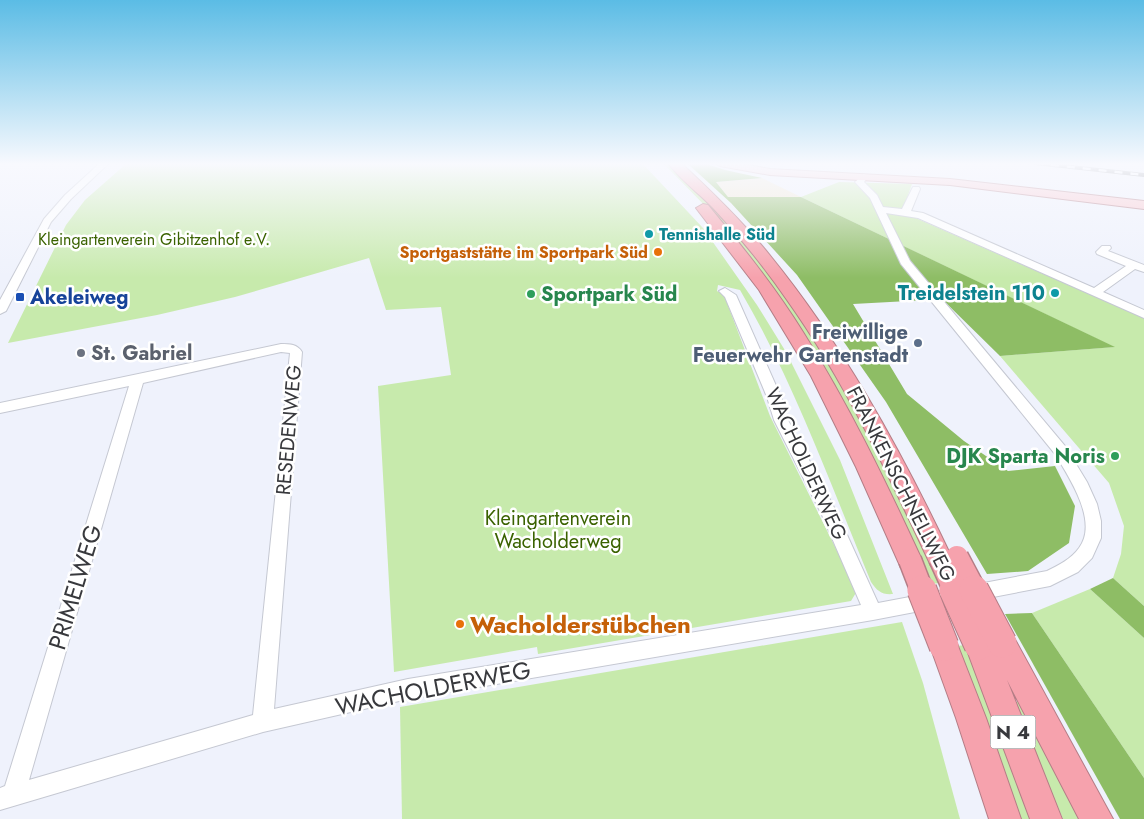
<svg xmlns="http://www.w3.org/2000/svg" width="1144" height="819" font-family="Jost,sans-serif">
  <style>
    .industrial { fill: #f2e8d2 }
    .green { fill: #c7eaac }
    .forest { fill: #8ebd65 }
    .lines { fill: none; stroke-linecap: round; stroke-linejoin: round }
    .minor-casing { stroke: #c5c8d2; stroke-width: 2 }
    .major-casing { stroke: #b47d86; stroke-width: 2 }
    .highway-casing { stroke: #b47d86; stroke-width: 2 }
    .minor { fill: #fff; fill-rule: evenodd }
    .major { fill: #fac7ce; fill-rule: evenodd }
    .highway { fill: #f6a2ad; fill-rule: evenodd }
    .rail-casing { stroke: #5e6065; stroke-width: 4 }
    .rail { stroke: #fff; stroke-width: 2.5; stroke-dasharray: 8; stroke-linecap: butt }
    .highway-bridge-far1-casing { stroke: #b47d86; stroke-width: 25; stroke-linecap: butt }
    .highway-bridge-casing { stroke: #b47d86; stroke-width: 31; stroke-linecap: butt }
    .highway-bridge-far1 { stroke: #f6a2ad; stroke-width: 22 }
    .highway-bridge { stroke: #f6a2ad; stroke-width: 29 }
    .culture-dot { fill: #0f9aa8; stroke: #fff; stroke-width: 2 }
    .food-dot { fill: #e8710a; stroke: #fff; stroke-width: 2 }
    .leisure-dot { fill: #2e9e5b; stroke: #fff; stroke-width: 2 }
    .transit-dot { fill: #1a4fb4; stroke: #fff; stroke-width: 2 }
    .service-dot { fill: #5c6f8a; stroke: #fff; stroke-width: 2 }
    .worship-dot { fill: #6b7280; stroke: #fff; stroke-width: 2 }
    .labels { text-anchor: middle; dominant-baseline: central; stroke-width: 5; stroke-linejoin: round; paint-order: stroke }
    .far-culture-label { font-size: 16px; font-weight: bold; fill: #0d838f; stroke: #fff; text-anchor: start }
    .far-park-label { font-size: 16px; fill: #3a6200; stroke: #fff }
    .far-food-label { font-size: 16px; font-weight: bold; fill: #c56008; stroke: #fff; text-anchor: end }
    .shield { fill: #fff; stroke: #747477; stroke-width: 1 }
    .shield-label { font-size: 19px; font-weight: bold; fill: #38393d }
    .culture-label { font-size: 20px; font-weight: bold; fill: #0d838f; stroke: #fff; text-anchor: end }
    .leisure-label { font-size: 20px; font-weight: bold; fill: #27864d; stroke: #fff; text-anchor: start }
    .transit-label { font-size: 20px; font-weight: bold; fill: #164399; stroke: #fff; text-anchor: start }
    .service-label { font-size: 20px; font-weight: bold; fill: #4e5e75; stroke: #fff; text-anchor: end }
    .worship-label { font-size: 20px; font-weight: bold; fill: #5b616d; stroke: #fff; text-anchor: start }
    .street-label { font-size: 20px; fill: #38393d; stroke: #fff }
    .park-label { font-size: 20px; fill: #3a6200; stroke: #fff }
    .near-street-label { font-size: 24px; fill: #38393d; stroke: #fff }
    .near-food-label { font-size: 24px; font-weight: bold; fill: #c56008; stroke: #fff; text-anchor: start }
  </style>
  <rect width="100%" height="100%" fill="#eff2fc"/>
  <polygon class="industrial" points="762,178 801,197 728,197 716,182"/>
  <g class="green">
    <path d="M 127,163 L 642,163 L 703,228 L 757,305 L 786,352 L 840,460 L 893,594 C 882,595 877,591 871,582 C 830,483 794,382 740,290 L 718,285 L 717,291 L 724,295 L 770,416 L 857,591 L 851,601 L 538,654 L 537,647 L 394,672 L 378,386 L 451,375 L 441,307 L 386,310 L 369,258 L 235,297 L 157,315 L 8,343 L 66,225 L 85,200 Z"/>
    <polygon points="663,163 669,163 722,215 781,289 813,338 881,455 941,583 930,584 872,457 715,216"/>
    <polygon points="839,182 912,184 902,212 1144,318 1144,606 1113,578 1121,554 1124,526 1109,483 1000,356 1114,347 801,197"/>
    <polygon points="1090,589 1144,638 1144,778 1032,613"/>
    <polygon points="902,622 923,683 960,819 402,819 400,707"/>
    <polygon points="968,645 1033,819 1017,819 954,646"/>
    <polygon points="1024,697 1088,819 1063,819 1014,704"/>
  </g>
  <g class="forest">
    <polygon points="687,163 704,163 725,170 762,178 716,182 728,197 801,197 1115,347 1000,356 946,303 927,300 853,304 907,394 964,441 1008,471 1055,466 1075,506 1069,543 1028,571 987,574 886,402 797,275 731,203"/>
    <polygon points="1113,578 1144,606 1144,638 1090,589"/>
    <polygon points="1032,613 1144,778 1144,819 1120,819 1005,614"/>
  </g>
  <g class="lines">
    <defs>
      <g id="minor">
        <polygon points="100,163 109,163 71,199 51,222 6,311 0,314 0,300 44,219 65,195"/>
        <path d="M 864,174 L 868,177 L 864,182 L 877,195 L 883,207 L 902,209 L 913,187 L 919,187 L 920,189 L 911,211 L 923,213 L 1094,288 L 1126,266 L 1097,254 L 1096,252 L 1102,246 L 1110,246 L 1111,248 L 1108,251 L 1144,265 L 1144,272 L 1135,269 L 1103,292 L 1144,310 L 1144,318 L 918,218 L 886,213 L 910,261 L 1065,446 L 1087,482 L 1097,504 L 1101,521 L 1101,538 L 1092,558 L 1078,572 L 1050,586 L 873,620 L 408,699 L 263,732 L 0,810 L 0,788 L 5,786 L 129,386 L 0,413 L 0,403 L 281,344 C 290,344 297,344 302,352 L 274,709 L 408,679 L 861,605 L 822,515 L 774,420 L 767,397 L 725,297 L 719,291 L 725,288 L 736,295 L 781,397 L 788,420 L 838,515 L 878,603 L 1047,571 C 1059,565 1071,559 1079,548 C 1099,522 1069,477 1055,454 L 901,264 L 870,198 L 855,182 ZM 281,352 L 290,353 L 253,715 L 29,780 L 143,383 Z"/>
      </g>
      <polygon id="major" points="715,163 738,163 770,169 950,179 1144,201 1144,209 950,185 770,175 720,166"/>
      <g id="highway">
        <path d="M 668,163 L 681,163 C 710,190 738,217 763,247 C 841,341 900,448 952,558 L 949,566 L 940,569 L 931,566 C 888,474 846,383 787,300 C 765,268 740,237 713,208 C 699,193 680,180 668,163 Z"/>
        <path d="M 703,204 L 708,205 C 742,246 775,287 803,332 C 849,405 886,482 922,560 L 919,568 L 910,571 L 901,568 L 856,467 L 811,376 L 759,290 L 696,208 Z"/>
        <polygon points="1002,630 1012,634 1113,819 1079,819 1007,680 1062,819 1030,819 965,645 969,636 979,632 989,636 990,639 992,634"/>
        <polygon points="944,633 954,637 958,646 986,718 1021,819 989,819 956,718 930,646 934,637"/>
      </g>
    </defs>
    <use href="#minor" class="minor-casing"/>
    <use href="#major" class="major-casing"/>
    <use href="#highway" class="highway-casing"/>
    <use href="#minor" class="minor"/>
    <use href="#major" class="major"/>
    <use href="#highway" class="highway"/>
    <defs>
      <polyline id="rail" points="1035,163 1144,175"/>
    </defs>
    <use href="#rail" class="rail-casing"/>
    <use href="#rail" class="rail"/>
    <defs>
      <g id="highway-bridge-far1">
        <polyline points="957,557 975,591"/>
        <polyline points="940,558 955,591"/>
        <polyline points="910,560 922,591"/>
      </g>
      <g id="highway-bridge">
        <polyline points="922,590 944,646"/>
        <polyline points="954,590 979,645"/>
        <polyline points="974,590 1002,643"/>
      </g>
    </defs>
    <use href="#highway-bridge-far1" class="highway-bridge-far1-casing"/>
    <use href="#highway-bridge" class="highway-bridge-casing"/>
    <use href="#highway-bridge-far1" class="highway-bridge-far1"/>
    <use href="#highway-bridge" class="highway-bridge"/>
  </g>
  <linearGradient id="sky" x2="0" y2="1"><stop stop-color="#5bbce5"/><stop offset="0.59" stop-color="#f8f9fe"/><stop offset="1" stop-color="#f8f9fe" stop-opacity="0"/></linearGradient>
  <rect width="1144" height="278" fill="url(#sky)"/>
  <g class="culture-dot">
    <circle cx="649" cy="234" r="5"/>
    <circle cx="1055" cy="293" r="5"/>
  </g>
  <g class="food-dot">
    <circle cx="658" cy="252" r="5"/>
    <circle cx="460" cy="624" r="5"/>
  </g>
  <g class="leisure-dot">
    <circle cx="531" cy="294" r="5"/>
    <circle cx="1115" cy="456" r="5"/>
  </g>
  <rect class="transit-dot" x="15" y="292" width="10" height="10" rx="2.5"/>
  <circle class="service-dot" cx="918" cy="343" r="5"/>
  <circle class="worship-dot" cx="81" cy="353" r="5"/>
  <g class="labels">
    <g class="far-culture-label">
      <text x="659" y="234">Tennishalle Süd</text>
    </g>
    <g class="far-park-label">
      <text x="154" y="239">Kleingartenverein Gibitzenhof e.V.</text>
    </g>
    <g class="far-food-label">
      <text x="648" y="252">Sportgaststätte im Sportpark Süd</text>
    </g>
    <rect class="shield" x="990.5" y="715.5" width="45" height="33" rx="4"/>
    <g class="shield-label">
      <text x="1013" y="732">N 4</text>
    </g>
    <g class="culture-label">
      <text x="1045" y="293">Treidelstein 110</text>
    </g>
    <g class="leisure-label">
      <text x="541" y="294">Sportpark Süd</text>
      <text x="1105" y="456" text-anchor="end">DJK Sparta Noris</text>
    </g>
    <g class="transit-label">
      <text x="30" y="297">Akeleiweg</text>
    </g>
    <g class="service-label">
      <text x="908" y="332">Freiwillige<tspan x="908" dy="23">Feuerwehr Gartenstadt</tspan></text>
    </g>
    <g class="worship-label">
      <text x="91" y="353">St. Gabriel</text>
    </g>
    <g class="street-label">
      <text transform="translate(289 430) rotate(-85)">RESEDENWEG</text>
      <text transform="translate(806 464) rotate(65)">WACHOLDERWEG</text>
      <text transform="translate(901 484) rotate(63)">FRANKENSCHNELLWEG</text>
    </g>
    <g class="park-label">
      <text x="558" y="518">Kleingartenverein<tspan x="558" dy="23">Wacholderweg</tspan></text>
    </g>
    <g class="near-street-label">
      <text transform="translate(75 587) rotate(-73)">PRIMELWEG</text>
      <text transform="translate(433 688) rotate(-11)">WACHOLDERWEG</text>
    </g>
    <g class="near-food-label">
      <text x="470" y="624">Wacholderstübchen</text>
    </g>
  </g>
</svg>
